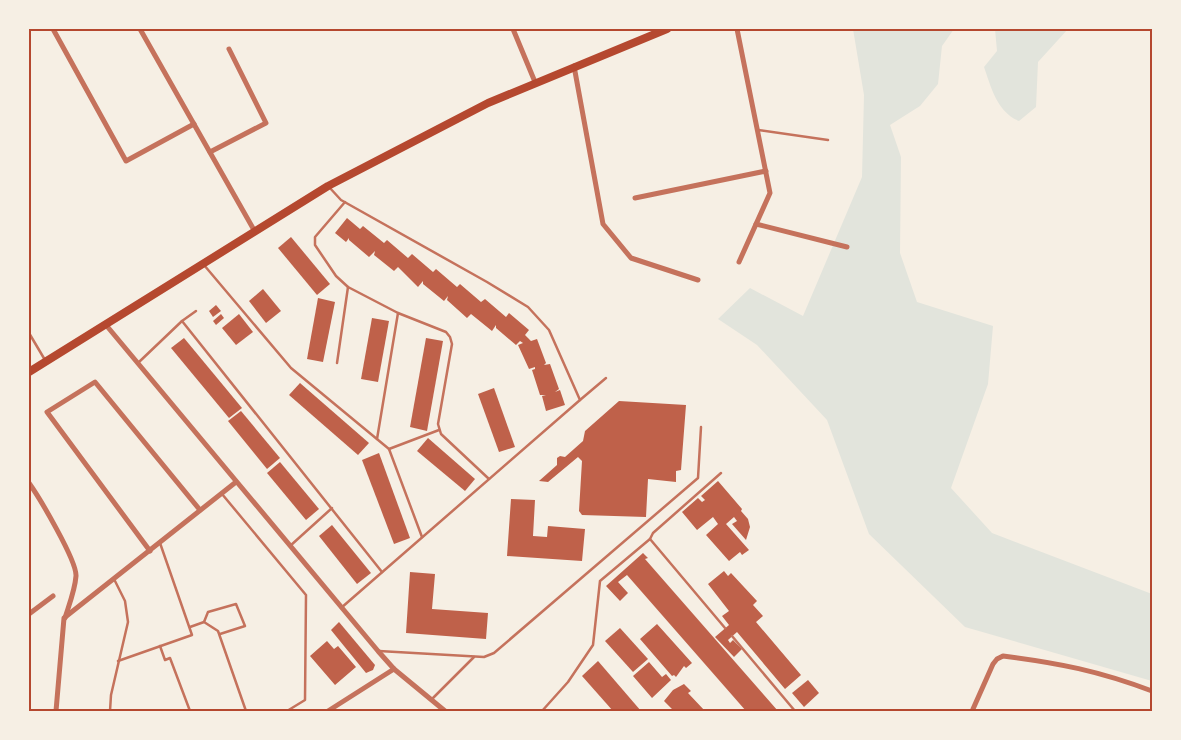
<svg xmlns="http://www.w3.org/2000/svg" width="1181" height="740" font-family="'Libre Baskerville',serif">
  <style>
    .green { fill: #e2e4dc }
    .building { fill: #bf614a }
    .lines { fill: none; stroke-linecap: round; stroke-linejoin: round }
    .service { stroke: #c5725c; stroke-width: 2.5 }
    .minor { stroke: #c5725c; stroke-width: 5 }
    .primary { stroke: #b5482f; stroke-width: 8 }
    .neatline { fill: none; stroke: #b5482f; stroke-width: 2 }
  </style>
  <rect width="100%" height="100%" fill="#f6efe4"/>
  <g class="green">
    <polygon points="853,29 954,29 942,46 938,84 920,106 890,125 901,157 900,253 917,302 993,326 988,384 951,488 992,533 1152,594 1152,681 965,627 869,534 827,420 757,345 718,319 750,288 803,316 862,177 864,95"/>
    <path d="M 995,29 L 1068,29 L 1038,62 L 1036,107 L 1019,121 C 997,112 991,87 984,67 L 997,51 Z"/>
  </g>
  <g class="building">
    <polygon points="347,218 360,229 363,226 384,243 387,240 408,258 412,254 433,272 436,269 457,287 460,284 481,302 485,299 506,317 509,313 529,330 525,335 531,341 537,339 546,363 544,365 550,364 559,389 555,392 560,390 565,405 546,411 542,396 546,395 540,395 532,370 535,369 535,367 529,369 518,345 523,343 520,341 516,345 496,328 496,325 492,331 471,314 467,318 447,300 448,296 444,301 423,284 423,281 418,287 398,267 394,271 374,255 375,251 369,257 349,240 349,238 346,242 335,233"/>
    <polygon points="291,237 330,284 317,295 278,248"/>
    <polygon points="263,289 281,311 266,323 249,301"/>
    <polygon points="318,298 335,302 323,362 307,359"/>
    <polygon points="216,305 221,311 213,317 209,311"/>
    <polygon points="221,314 224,318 216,325 213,321"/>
    <polygon points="239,314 253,332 236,345 222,328"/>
    <polygon points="372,318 389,321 378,382 361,379"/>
    <polygon points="184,338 242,408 229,418 171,348"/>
    <polygon points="426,338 443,341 427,431 410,427"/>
    <polygon points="300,383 369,443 358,455 289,395"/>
    <polygon points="494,388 515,447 499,452 478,394"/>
    <polygon points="619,401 686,405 681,470 676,471 676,482 648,479 646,517 582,515 579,511 582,461 578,457 548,482 539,481 557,465 557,458 560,456 565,457 583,441 585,431"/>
    <polygon points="241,411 280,458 267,469 228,421"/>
    <polygon points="428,438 475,479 465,491 417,451"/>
    <polygon points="379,453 410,538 394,544 362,460"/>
    <polygon points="280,462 319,509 306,520 267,473"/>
    <polygon points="718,481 742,509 741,511 748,519 750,527 746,540 732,524 737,521 734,517 726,524 749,550 742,555 740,552 729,561 706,535 718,524 713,517 697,530 682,512 698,498 702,502 705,500 701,496"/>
    <polygon points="511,499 535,500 533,536 547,537 548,526 585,529 582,561 507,556"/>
    <polygon points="332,525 371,573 357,584 319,536"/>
    <polygon points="643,553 648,558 645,559 778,711 746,711 627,575 618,582 628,593 620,601 606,586"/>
    <polygon points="724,571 728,576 731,573 757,601 753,605 763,616 756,622 801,675 785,689 737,632 728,640 730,643 733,640 742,649 734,657 715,637 729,625 722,616 729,611 708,584"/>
    <polygon points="410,572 435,574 432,609 488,613 486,639 406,633"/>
    <polygon points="339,622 375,665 373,670 366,673 331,630"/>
    <polygon points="657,624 692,663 686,668 684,666 676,677 674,675 672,676 640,639"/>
    <polygon points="620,628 648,659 633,672 605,641"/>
    <polygon points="327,641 334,649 338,646 356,667 335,685 310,656"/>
    <polygon points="598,661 641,711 613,711 582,676"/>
    <polygon points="649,662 662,677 666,674 671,680 652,698 633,676"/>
    <polygon points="808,680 819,693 804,707 792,693"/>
    <polygon points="684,684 691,691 688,693 705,711 674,711 664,701 673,690"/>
  </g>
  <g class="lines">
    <g class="service">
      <polyline points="758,130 828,140"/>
      <polyline points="329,187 341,200 487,282 528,307 549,330 580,400 341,608"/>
      <polyline points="345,202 315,237 315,245 336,276 348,287 398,313 446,332 450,337 452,344 438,424 441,434 489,479"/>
      <polyline points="204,265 291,368 389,449 422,537"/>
      <polyline points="182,321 382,572"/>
      <polyline points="29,333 45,360"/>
      <polyline points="139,362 182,321 196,311"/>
      <polyline points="337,363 348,287"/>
      <polyline points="580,400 606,378"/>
      <polyline points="377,439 398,313"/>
      <polyline points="389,449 439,430"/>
      <polyline points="222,494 306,595 305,700 287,711"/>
      <polyline points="650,539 653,533 721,473"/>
      <polyline points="290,546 332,508"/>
      <polyline points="204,622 208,612 236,604 245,626 220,634"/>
      <polyline points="190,627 204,622 218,631 246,711"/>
      <polyline points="732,636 795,711"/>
      <polyline points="160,646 165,660 170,658 190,711"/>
      <polyline points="379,651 484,657 494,653 698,478 701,427"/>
      <polyline points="118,661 192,635 160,543"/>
      <polyline points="432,699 474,657"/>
      <polyline points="110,711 111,695 128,622 125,601 114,579"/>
      <polyline points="542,711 568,682 593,645 600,581 650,539 725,628"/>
      <polyline points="548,711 580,711"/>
    </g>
    <g class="minor">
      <polyline points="53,29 126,161 194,124"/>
      <polyline points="140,29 254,230"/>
      <polyline points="513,29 535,82"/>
      <polyline points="737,29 770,193 739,262"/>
      <polyline points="574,66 603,224 631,258 698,280"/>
      <polyline points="210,152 266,123 229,49"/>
      <polyline points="635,198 766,171"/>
      <polyline points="756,224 847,247"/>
      <polyline points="106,325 378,651 394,669 445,711"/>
      <path d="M 29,483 C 39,497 77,561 76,576 C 75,590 69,605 65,618"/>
      <polyline points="150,551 47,412 95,382 200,510"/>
      <polyline points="29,614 53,596"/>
      <path d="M 973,709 L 993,664 L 997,659 L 1003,656 C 1059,663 1099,671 1152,691"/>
      <polyline points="56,711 64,618 236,482"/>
      <polyline points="328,711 394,669"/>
    </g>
    <polyline class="primary" points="29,372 328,186 488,103 667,29"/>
  </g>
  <rect width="1181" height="740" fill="none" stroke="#f6efe4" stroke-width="60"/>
  <rect x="30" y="30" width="1121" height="680" class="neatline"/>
</svg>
